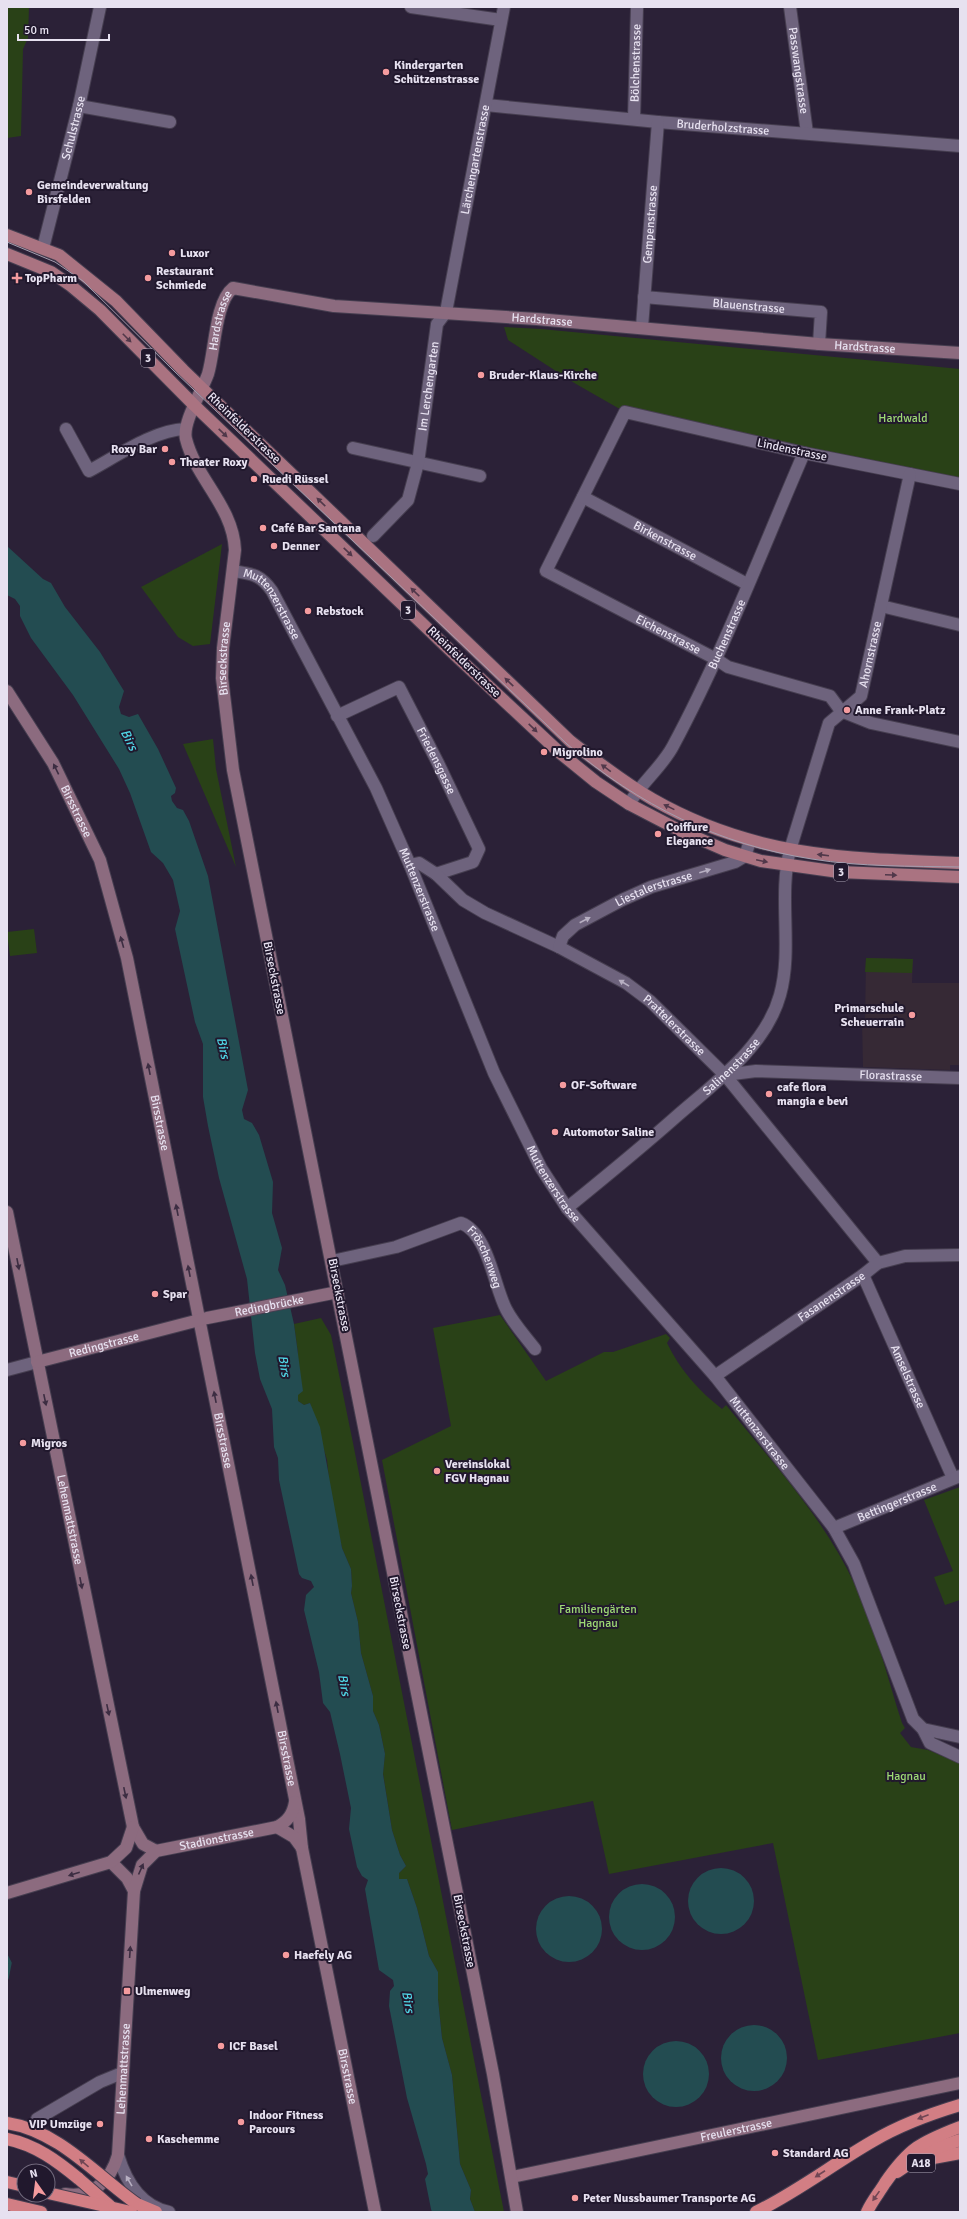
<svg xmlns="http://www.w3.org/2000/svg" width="967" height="2219" font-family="Signika,sans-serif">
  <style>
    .education { fill: #362935 }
    .green { fill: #294117 }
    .water { fill: #234c51 }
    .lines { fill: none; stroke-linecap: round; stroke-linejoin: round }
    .stream { stroke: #234c51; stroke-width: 3.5 }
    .street-casing { stroke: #463e50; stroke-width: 14 }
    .secondary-casing { stroke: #463e50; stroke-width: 14 }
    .primary-casing { stroke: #463e50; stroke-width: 14 }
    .highway-casing { stroke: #463e50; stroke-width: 14 }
    .street { stroke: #6e637d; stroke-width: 12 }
    .secondary { stroke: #8c6b7f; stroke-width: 12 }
    .primary { stroke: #aa7381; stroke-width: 12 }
    .highway { stroke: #d27e84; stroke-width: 12 }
    .tram { stroke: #a59eaf; stroke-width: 1 }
    .highway-bridge-casing { stroke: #463e50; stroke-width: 14; stroke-linecap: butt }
    .highway-bridge { stroke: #d27e84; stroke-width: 12 }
    .oneway { fill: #51384a }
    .oneway2 { fill: #3c2d42 }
    .oneway3 { fill: #b7afc2 }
    .oneway4 { fill: #714654 }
    .poi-dot { fill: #f59b9e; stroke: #21182d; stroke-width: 1.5 }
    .labels { text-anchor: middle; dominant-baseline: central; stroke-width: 4; stroke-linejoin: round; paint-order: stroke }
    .shield { fill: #21182d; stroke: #aca5b6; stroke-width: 1 }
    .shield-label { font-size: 11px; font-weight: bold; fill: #e7e1f0 }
    .street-label { font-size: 12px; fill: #e7e1f0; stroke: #21182d }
    .poi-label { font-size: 12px; font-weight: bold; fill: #e7e1f0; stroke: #21182d; text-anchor: start }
    .park-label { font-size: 12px; fill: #9dd974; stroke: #21182d }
    .water-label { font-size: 13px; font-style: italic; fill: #50d6e6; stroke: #21182d }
  </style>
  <rect width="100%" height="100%" fill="#2b2137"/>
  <polygon class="education" points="866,958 913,959 912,983 960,983 960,1065 950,1065 950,1070 863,1067 862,1022 865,1022"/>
  <g class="green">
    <polygon points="7,7 29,7 28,38 23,49 21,136 7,138"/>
    <polygon points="504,327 541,329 960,369 960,484 625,412 576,384 508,340"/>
    <polygon points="222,544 210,644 193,646 178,637 141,587"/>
    <polygon points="213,739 216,769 236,867 183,744"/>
    <polygon points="34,929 37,953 10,956 7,932"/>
    <polygon points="866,958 913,959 912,973 865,972"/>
    <path d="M 500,1315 L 546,1381 L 604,1352 L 613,1352 L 666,1334 L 670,1338 L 667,1343 C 680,1370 699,1391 722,1409 L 726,1405 C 772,1462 824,1518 855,1585 C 876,1628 887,1677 902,1723 L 905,1728 L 900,1733 L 911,1747 L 928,1750 L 960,1763 L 960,2033 L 818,2060 L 773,1843 L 609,1874 L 593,1801 L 452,1830 L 382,1460 L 451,1426 L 433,1328 Z"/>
    <polygon points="321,1318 331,1335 353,1443 504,2212 475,2212 470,2199 471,2190 460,2164 452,2075 442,2038 438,1999 438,1972 429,1956 417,1908 407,1879 399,1879 399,1873 406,1866 400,1855 392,1830 383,1773 385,1754 379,1725 373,1711 373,1696 361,1653 358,1622 351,1593 352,1586 351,1569 342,1548 331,1498 327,1460 310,1403 304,1405 298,1401 298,1353 294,1324"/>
    <polygon points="960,1487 960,1600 945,1605 934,1577 953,1571 924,1500"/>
  </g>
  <g class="water">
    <polygon points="7,546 43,579 51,583 65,607 100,652 124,691 119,707 121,714 129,717 138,714 158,749 176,788 175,793 171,796 172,801 177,808 183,810 189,821 208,876 248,1090 242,1110 244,1119 252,1123 259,1135 273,1182 272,1213 282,1248 278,1270 285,1285 294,1324 302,1384 303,1391 298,1395 298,1401 304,1405 310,1403 320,1427 342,1548 351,1569 352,1586 351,1593 358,1622 361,1653 373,1696 373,1711 379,1725 385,1754 383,1774 392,1830 400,1855 406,1866 399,1873 399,1879 407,1879 417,1908 429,1956 438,1972 438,1999 442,2038 452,2075 460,2164 471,2190 470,2199 475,2212 432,2212 431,2209 425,2179 428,2174 426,2164 407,2098 389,2006 390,1991 394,1986 393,1980 379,1970 365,1889 368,1880 362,1876 357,1867 349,1829 351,1808 340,1754 330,1712 323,1703 319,1672 304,1610 306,1595 314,1587 311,1581 302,1578 299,1574 279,1480 278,1458 274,1447 272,1409 260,1379 255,1353 247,1279 219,1178 208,1126 203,1097 203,1044 195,1022 175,929 180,911 173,880 163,863 151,852 130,793 119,769 73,695 31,638 20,616 20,606 15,599 7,595"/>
    <circle cx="721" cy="1901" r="33"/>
    <circle cx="642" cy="1917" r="33"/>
    <circle cx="569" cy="1929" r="33"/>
    <circle cx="754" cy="2058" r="33"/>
    <circle cx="676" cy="2074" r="33"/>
  </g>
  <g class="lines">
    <polyline class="stream" points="7,1957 10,1963 7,1978"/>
    <defs>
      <g id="street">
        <polyline points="411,7 501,20"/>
        <path id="s1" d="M 790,7 L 807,133"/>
        <path id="s2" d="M 486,105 L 658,122 L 960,146"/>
        <polyline points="79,106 170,122"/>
        <path id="s3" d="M 634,119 L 637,7"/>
        <path id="s4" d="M 43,248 L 79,106 L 100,7"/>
        <path id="s5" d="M 644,297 L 821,312 L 819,344"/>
        <path id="s6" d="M 642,327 L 658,122"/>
        <path d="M 66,429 L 89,471 C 117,456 154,430 185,429"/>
        <polyline points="353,448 480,476"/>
        <path id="s7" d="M 960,484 L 804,453 L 625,412 L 546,571 L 716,659 L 728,667 L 830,696 L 841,711 L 871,723 L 960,742"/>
        <path id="s8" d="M 583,497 L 747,584"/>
        <path id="s9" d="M 373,536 L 408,500 L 418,463 L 437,324 L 446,312 L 504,7"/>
        <path id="s10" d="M 233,571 C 252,574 260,574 272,591 L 376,788 L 410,865 L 494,1073 L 541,1168 L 567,1208 L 715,1376 L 834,1528 L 854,1564 L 913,1719 L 923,1729 L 960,1737"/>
        <polyline points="881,606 960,625"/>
        <path id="s11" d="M 337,716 L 399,687 L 438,763 L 479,849 L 473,862 L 436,874"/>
        <path id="s12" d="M 629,804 C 641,783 662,767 673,746 C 723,653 762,550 804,453"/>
        <path id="s13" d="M 410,865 L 419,863 L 436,874 L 463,900 L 485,913 L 559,947 L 626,983 L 650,1001 L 725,1075 L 878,1263"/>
        <path id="s14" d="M 559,947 L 563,936 L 575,925 L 622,900 L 651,887 L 735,862 L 745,856 L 750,841"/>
        <path id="s15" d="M 725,1075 L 756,1071 L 960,1078"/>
        <path id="s16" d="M 567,1208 C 604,1178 642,1147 678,1115 C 716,1082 766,1046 780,995 C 793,948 778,897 790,850 L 829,723 L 861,696 L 910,474"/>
        <path id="s17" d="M 332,1261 L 396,1247 L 461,1223 C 488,1233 494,1286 506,1309 C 513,1323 525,1336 535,1349"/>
        <path id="s18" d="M 863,1275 L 953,1478"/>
        <polyline points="7,1370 37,1362"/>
        <path id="s19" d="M 715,1376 L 863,1275 L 878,1263 L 905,1256 L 960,1255"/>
        <path id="s20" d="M 834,1528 L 960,1476"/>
        <polyline points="923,1729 930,1743 960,1757"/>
        <polyline points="37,2119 100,2082 122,2073"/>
        <path d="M 118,2155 C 126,2182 140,2206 169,2212"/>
      </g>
      <g id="secondary">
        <path id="s21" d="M 7,691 L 53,763 L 100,860 L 127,958 L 299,1819 L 302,1848 L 375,2212"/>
        <path id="s22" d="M 7,1212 L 133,1827 L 143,1844 L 156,1851"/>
        <path id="s23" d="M 37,1362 L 207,1318 L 338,1292"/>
        <polyline points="277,1827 294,1837 302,1848"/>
        <polyline points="111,1862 127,1878 134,1891"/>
        <polyline points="7,1893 111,1862 126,1848 133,1827"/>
        <path id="s24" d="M 512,2177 L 960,2083"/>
        <path id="s25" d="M 65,2194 C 92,2199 111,2180 118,2155 L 134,1891 L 142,1865 L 156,1851 L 277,1827 C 288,1821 293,1814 295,1802"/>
        <path id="s26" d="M 517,2212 L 493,2074 L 233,770 L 222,678 L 223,648 L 235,550 C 233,506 196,479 186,439 C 182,423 202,391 208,374 C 215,351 215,302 233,288 L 334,306 L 537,319 L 819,344 L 960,353"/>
      </g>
      <g id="primary">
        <path d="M 7,235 L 59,255 L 116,301 L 183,370 L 570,741 C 596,761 623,782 652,799 C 753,857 847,859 960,863"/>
        <polyline points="7,254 51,272 70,285 100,310 195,406 453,653 559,752 596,782 629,804 679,830 725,850 761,861 839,872 960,877"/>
      </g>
      <g id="highway">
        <path d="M 7,2139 C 36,2145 57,2161 79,2179"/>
        <polyline points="920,2163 933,2158 960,2153"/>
        <polyline points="897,2172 928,2151 960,2140"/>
        <polyline points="7,2182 24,2186"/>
        <polyline points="7,2204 41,2212"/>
        <polyline points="137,2204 156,2212"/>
        <path d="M 756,2212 C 797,2192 833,2164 873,2141 C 900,2125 930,2114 960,2105"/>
        <path d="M 867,2212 C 872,2201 879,2193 885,2183 C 909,2148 921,2142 960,2127"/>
      </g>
    </defs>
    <use href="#street" class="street-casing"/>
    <use href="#secondary" class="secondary-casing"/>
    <use href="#primary" class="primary-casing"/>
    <use href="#highway" class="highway-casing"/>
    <use href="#street" class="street"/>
    <use href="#secondary" class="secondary"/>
    <use href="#primary" class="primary"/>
    <use href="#highway" class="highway"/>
    <path class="tram" d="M 7,242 L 55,262 L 83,281 L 174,371 L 567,744 C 638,805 720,845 812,859 C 861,867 911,866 960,867"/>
    <defs>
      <g id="highway-bridge">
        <path d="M 7,2123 C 59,2131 96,2175 137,2204"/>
        <polyline points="79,2179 110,2206"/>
        <polyline points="48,2193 131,2212"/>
      </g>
    </defs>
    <use href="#highway-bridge" class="highway-bridge-casing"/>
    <use href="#highway-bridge" class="highway-bridge"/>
  </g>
  <defs><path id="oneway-solid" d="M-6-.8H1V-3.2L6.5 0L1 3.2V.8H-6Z"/></defs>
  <g class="oneway">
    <use href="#oneway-solid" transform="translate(127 338) rotate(45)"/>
    <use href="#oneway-solid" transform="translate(223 433) rotate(44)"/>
    <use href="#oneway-solid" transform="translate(321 502) rotate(-136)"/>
    <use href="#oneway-solid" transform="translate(348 552) rotate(44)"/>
    <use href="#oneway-solid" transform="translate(415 592) rotate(-136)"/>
    <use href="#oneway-solid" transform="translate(509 682) rotate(-136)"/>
    <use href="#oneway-solid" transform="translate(533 728) rotate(44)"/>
    <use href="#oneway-solid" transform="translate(606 768) rotate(-144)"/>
    <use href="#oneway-solid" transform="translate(669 807) rotate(-154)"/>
    <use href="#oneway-solid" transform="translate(823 855) rotate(-173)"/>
    <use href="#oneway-solid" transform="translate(762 861) rotate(12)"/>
    <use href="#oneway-solid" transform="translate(891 875) rotate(2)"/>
  </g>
  <g class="oneway2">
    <use href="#oneway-solid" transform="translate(56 769) rotate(-116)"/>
    <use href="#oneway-solid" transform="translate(122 942) rotate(-106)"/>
    <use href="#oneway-solid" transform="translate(149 1069) rotate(-101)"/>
    <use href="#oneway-solid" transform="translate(177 1210) rotate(-101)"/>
    <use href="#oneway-solid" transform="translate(18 1264) rotate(79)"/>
    <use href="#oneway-solid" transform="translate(189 1271) rotate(-101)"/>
    <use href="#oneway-solid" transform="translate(215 1397) rotate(-101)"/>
    <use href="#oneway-solid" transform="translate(45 1400) rotate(78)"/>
    <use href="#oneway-solid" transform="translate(252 1580) rotate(-101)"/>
    <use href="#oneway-solid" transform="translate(81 1583) rotate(79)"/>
    <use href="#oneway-solid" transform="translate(277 1707) rotate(-101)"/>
    <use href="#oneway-solid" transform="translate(108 1710) rotate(78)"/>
    <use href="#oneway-solid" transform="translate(125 1793) rotate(78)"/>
    <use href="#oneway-solid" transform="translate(141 1869) rotate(-66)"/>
    <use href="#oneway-solid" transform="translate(74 1874) rotate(163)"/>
    <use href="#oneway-solid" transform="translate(130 1952) rotate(-86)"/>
  </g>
  <g class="oneway3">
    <use href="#oneway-solid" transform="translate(705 871) rotate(-17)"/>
    <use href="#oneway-solid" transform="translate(585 920) rotate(-27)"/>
    <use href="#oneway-solid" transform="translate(624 983) rotate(-149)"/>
    <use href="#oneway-solid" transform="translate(129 2181) rotate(-120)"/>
  </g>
  <g class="oneway4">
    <use href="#oneway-solid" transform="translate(923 2117) rotate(159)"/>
    <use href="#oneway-solid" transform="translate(84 2163) rotate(-140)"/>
    <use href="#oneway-solid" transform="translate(820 2174) rotate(147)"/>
    <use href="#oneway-solid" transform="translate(876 2196) rotate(125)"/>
  </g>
  <g class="poi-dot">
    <circle cx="386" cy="72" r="4"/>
    <circle cx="29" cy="192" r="4"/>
    <circle cx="172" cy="253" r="4"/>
    <path d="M15 272h4v4h4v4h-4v4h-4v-4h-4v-4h4z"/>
    <circle cx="148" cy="278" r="4"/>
    <circle cx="481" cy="375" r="4"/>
    <circle cx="165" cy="449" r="4"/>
    <circle cx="172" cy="462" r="4"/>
    <circle cx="254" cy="479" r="4"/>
    <circle cx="263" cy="528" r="4"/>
    <circle cx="274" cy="546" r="4"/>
    <circle cx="308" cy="611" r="4"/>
    <circle cx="847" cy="710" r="4"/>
    <circle cx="544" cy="752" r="4"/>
    <circle cx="658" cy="834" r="4"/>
    <circle cx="912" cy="1015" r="4"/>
    <circle cx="563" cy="1085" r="4"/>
    <circle cx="769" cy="1094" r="4"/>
    <circle cx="555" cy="1132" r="4"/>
    <circle cx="155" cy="1294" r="4"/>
    <circle cx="23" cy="1443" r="4"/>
    <circle cx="437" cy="1471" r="4"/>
    <circle cx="286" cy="1955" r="4"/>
    <rect x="123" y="1987" width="8" height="8" rx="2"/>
    <circle cx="221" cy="2046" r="4"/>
    <circle cx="241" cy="2122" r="4"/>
    <circle cx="100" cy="2124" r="4"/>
    <circle cx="149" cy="2139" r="4"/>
    <circle cx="775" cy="2153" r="4"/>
    <circle cx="575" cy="2198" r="4"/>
  </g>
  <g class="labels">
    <g class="shield">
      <rect x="141" y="349" width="14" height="18" rx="3"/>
      <rect x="401" y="601" width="14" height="18" rx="3"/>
      <rect x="834" y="863" width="14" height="18" rx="3"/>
      <rect x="907" y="2154" width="28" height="18" rx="3"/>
    </g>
    <g class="shield-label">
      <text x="148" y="358">3</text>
      <text x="408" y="610">3</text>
      <text x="841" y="872">3</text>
      <text x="921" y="2163">A18</text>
    </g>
    <g class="street-label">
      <text stroke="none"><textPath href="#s3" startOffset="56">Bölchenstrasse</textPath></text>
      <text stroke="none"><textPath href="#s1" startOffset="64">Passwangstrasse</textPath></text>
      <text stroke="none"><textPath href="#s2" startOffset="238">Bruderholzstrasse</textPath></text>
      <text stroke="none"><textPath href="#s4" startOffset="124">Schulstrasse</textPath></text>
      <text stroke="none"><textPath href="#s9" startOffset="399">Lärchengartenstrasse</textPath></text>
      <text stroke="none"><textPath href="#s6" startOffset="103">Gempenstrasse</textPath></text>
      <text stroke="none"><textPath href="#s5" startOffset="105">Blauenstrasse</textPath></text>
      <text stroke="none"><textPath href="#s26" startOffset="2285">Hardstrasse</textPath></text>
      <text stroke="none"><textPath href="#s26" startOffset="1938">Hardstrasse</textPath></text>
      <text stroke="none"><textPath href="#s26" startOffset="2609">Hardstrasse</textPath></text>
      <text stroke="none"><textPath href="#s9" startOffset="166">Im Lerchengarten</textPath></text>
      <text transform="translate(244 428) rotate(44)">Rheinfelderstrasse</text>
      <text transform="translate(792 450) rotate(12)">Lindenstrasse</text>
      <text stroke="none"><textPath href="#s8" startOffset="93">Birkenstrasse</textPath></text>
      <text stroke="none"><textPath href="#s10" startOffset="55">Muttenzerstrasse</textPath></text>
      <text stroke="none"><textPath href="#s7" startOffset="658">Eichenstrasse</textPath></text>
      <text stroke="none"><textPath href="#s12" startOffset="197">Buchenstrasse</textPath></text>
      <text stroke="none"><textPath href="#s16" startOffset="668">Ahornstrasse</textPath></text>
      <text stroke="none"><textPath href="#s26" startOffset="1582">Birseckstrasse</textPath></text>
      <text transform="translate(464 662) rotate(44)">Rheinfelderstrasse</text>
      <text stroke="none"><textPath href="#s11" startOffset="151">Friedensgasse</textPath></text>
      <text stroke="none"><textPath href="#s21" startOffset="139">Birsstrasse</textPath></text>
      <text stroke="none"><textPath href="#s10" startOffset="379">Muttenzerstrasse</textPath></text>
      <text stroke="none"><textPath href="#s14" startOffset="115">Liestalerstrasse</textPath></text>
      <text transform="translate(274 978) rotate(79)">Birseckstrasse</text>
      <text stroke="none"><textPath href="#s13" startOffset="314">Prattelerstrasse</textPath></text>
      <text stroke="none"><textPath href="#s16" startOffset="217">Salinenstrasse</textPath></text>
      <text stroke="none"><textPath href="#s15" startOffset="166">Florastrasse</textPath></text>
      <text stroke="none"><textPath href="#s21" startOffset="463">Birsstrasse</textPath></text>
      <text stroke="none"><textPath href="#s10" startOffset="703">Muttenzerstrasse</textPath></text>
      <text stroke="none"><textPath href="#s17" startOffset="178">Fröschenweg</textPath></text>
      <text transform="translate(339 1295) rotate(79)">Birseckstrasse</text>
      <text stroke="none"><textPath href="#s19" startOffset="141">Fasanenstrasse</textPath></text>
      <text stroke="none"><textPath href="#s23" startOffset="239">Redingbrücke</textPath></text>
      <text stroke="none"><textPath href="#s23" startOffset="69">Redingstrasse</textPath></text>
      <text stroke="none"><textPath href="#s18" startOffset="111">Amselstrasse</textPath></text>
      <text stroke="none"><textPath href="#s10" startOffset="1027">Muttenzerstrasse</textPath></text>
      <text stroke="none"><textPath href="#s21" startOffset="787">Birsstrasse</textPath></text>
      <text stroke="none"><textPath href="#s20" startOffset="68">Bettingerstrasse</textPath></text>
      <text stroke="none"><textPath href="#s22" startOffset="314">Lehenmattstrasse</textPath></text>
      <text transform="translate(400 1613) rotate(79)">Birseckstrasse</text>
      <text stroke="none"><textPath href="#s21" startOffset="1111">Birsstrasse</textPath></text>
      <text stroke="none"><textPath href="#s25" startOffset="446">Stadionstrasse</textPath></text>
      <text transform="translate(464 1931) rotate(79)">Birseckstrasse</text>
      <text stroke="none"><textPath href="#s25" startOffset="159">Lehenmattstrasse</textPath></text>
      <text stroke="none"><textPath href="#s21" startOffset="1435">Birsstrasse</textPath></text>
      <text stroke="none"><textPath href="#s24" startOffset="229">Freulerstrasse</textPath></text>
    </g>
    <g class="poi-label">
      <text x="394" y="65">Kindergarten<tspan x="394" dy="14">Schützenstrasse</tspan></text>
      <text x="37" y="185">Gemeindeverwaltung<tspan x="37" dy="14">Birsfelden</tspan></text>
      <text x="180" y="253">Luxor</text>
      <text x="156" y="271">Restaurant<tspan x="156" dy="14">Schmiede</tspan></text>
      <text x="25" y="278">TopPharm</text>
      <text x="489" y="375">Bruder-Klaus-Kirche</text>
      <text x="157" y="449" text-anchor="end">Roxy Bar</text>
      <text x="180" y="462">Theater Roxy</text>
      <text x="262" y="479">Ruedi Rüssel</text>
      <text x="271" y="528">Café Bar Santana</text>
      <text x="282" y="546">Denner</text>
      <text x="316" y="611">Rebstock</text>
      <text x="855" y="710">Anne Frank-Platz</text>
      <text x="552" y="752">Migrolino</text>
      <text x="666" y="827">Coiffure<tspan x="666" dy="14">Elegance</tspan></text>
      <text x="904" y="1008" text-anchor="end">Primarschule<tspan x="904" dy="14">Scheuerrain</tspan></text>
      <text x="571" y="1085">OF-Software</text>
      <text x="777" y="1087">cafe flora<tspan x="777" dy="14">mangia e bevi</tspan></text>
      <text x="563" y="1132">Automotor Saline</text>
      <text x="163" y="1294">Spar</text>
      <text x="31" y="1443">Migros</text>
      <text x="445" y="1464">Vereinslokal<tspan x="445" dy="14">FGV Hagnau</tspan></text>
      <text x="294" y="1955">Haefely AG</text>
      <text x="135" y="1991">Ulmenweg</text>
      <text x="229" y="2046">ICF Basel</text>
      <text x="249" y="2115">Indoor Fitness<tspan x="249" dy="14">Parcours</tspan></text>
      <text x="92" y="2124" text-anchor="end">VIP Umzüge</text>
      <text x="157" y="2139">Kaschemme</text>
      <text x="783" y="2153">Standard AG</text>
      <text x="583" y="2198">Peter Nussbaumer Transporte AG</text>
    </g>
    <g class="park-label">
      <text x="903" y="418">Hardwald</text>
      <text x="598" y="1609">Familiengärten<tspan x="598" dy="14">Hagnau</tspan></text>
      <text x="906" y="1776">Hagnau</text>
    </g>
    <g class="water-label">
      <text transform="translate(129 740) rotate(63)">Birs</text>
      <text transform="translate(223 1048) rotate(77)">Birs</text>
      <text transform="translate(284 1366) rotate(80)">Birs</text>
      <text transform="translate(344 1685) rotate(79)">Birs</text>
      <text transform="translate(408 2002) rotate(79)">Birs</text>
    </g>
  </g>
  <rect width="967" height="2219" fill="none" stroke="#e7e1f0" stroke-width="16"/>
  <g transform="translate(36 2183) rotate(346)"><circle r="19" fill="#21182d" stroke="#70687b"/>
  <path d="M0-3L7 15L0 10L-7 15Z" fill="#f59b9e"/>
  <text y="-6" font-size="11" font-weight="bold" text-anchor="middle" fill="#e7e1f0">N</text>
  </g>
  <path d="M18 34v6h91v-6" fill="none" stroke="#e7e1f0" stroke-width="2"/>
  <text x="24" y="34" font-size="12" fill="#e7e1f0" stroke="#21182d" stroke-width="3" paint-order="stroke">50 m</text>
</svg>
